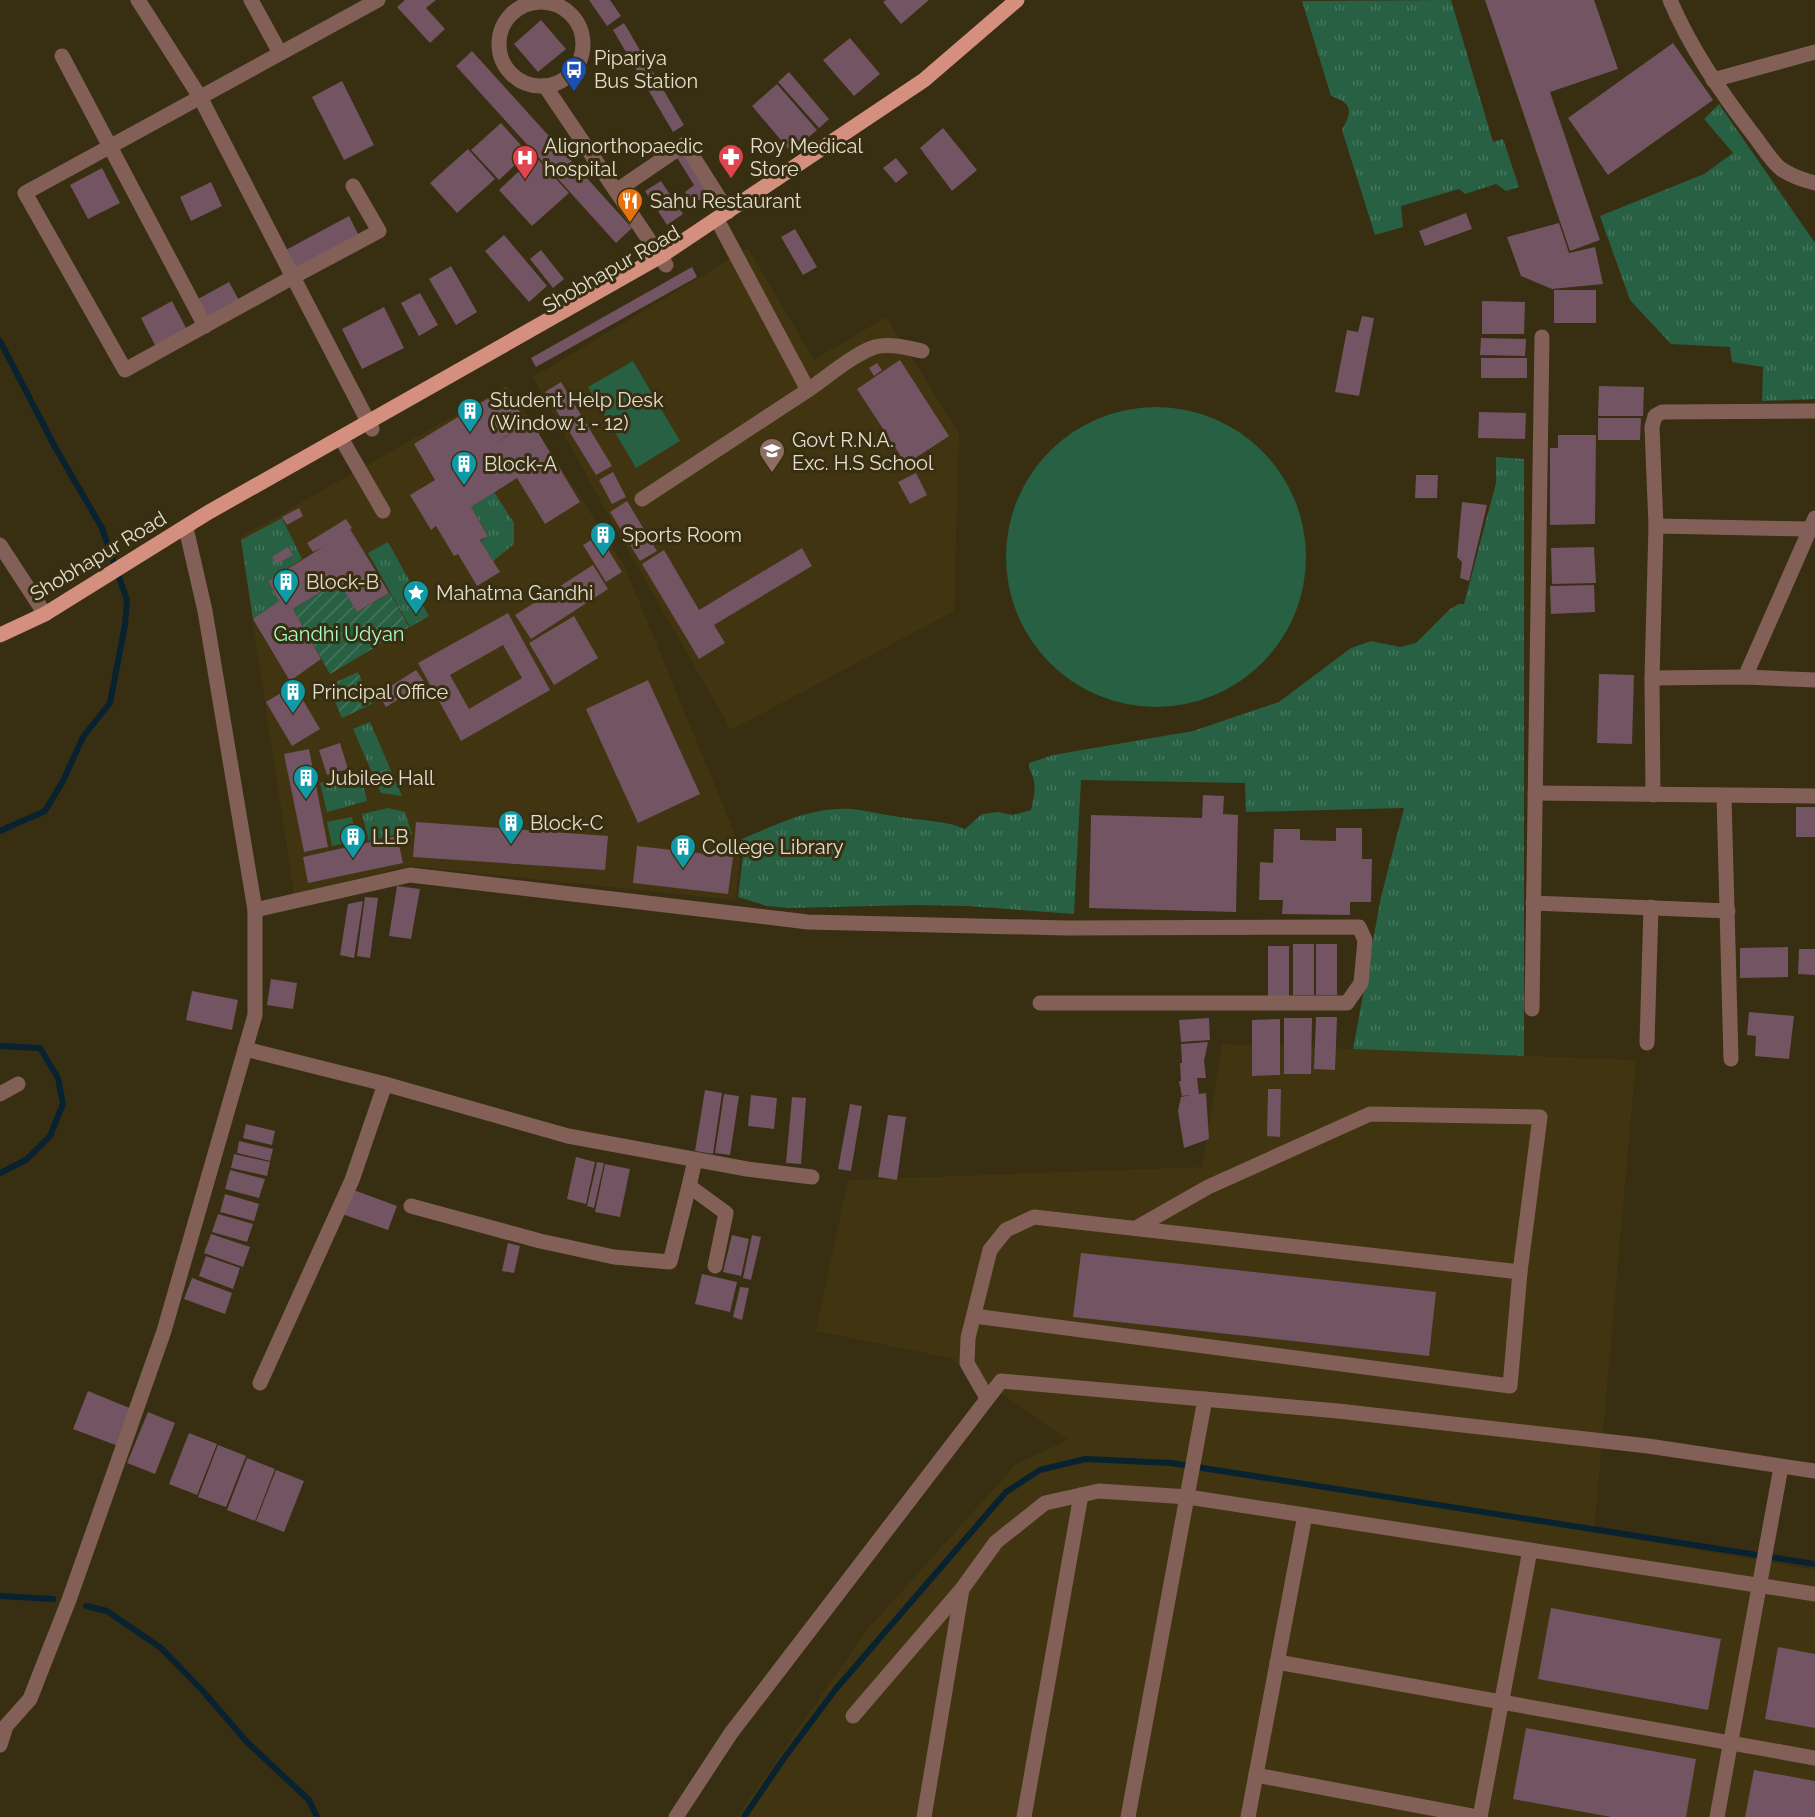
<svg xmlns="http://www.w3.org/2000/svg" width="1815" height="1817" font-family="Raleway,sans-serif">
  <style>
    .built { fill: #413410 }
    .grass { fill: url(#grass-tufts) }
    .park { fill: #286043 }
    .garden { fill: url(#garden-furrows) }
    .lines { fill: none; stroke-linecap: round; stroke-linejoin: round }
    .stream { stroke: #092230; stroke-width: 6 }
    .building { fill: #725462; fill-rule: evenodd }
    .minor { stroke: #826058; stroke-width: 15 }
    .major { stroke: #d48f7f; stroke-width: 15 }
    .labels { text-anchor: middle; dominant-baseline: central; stroke-width: 6; stroke-linejoin: round; paint-order: stroke }
    .poi-label { font-size: 20px; fill: #e4dece; stroke: #382e12; text-anchor: start }
    .street-label { font-size: 20px; fill: #e4dece; stroke: #382e12 }
    .park-label { font-size: 20px; fill: #a5fbca; stroke: #382e12 }
  </style>
  <defs>
    <pattern id="grass-tufts" width="24" height="20" patternUnits="userSpaceOnUse" patternTransform="scale(1.5)"><rect width="24" height="20" fill="#286043"/><path d="M3 7l-1-3M5 7V3M7 7l1-3M15 17l-1-3M17 17v-4M19 17l1-3" fill="none" stroke="#47765d"/></pattern>
    <pattern id="garden-furrows" width="10" height="10" patternUnits="userSpaceOnUse" patternTransform="scale(1.5)"><rect width="10" height="10" fill="#286043"/><path d="M-1 1l2-2M0 10L10 0M9 11l2-2" fill="none" stroke="#47765d"/></pattern>
  </defs>
  <rect width="100%" height="100%" fill="#382e12"/>
  <g class="built">
    <polygon points="748,248 814,360 886,317 959,433 954,611 731,730 608,515 533,377"/>
    <polygon points="508,385 624,565 741,849 735,900 409,866 294,894 240,537"/>
    <polygon points="1222,1044 1636,1060 1594,1532 1815,1570 1815,1817 737,1817 866,1631 1016,1464 1068,1440 950,1358 816,1331 848,1180 1202,1167"/>
  </g>
  <g class="grass">
    <path d="M 1451,0 L 1493,142 L 1503,139 L 1519,187 L 1506,191 L 1496,184 L 1465,194 L 1459,189 L 1401,206 L 1403,227 L 1375,235 L 1342,130 C 1353,111 1352,103 1331,96 L 1302,1 Z"/>
    <polygon points="1719,104 1815,243 1815,399 1762,401 1763,367 1732,362 1730,347 1671,344 1630,300 1600,216 1704,174 1733,153 1704,119"/>
    <path d="M 1496,457 L 1524,459 L 1524,1056 L 1353,1049 L 1381,897 L 1404,808 L 1246,812 L 1245,783 L 1081,780 L 1074,914 L 967,906 L 915,905 L 789,908 L 767,906 L 738,897 L 744,848 L 742,839 C 777,824 813,806 852,809 C 870,811 888,816 907,818 C 927,821 946,821 965,829 L 982,814 L 998,812 L 1013,815 L 1031,810 C 1035,795 1037,781 1029,768 L 1029,763 L 1053,755 L 1193,731 L 1279,702 L 1351,648 L 1371,641 L 1400,647 L 1416,643 L 1450,609 L 1459,604 L 1464,604 L 1496,483 Z"/>
    <polygon points="494,492 514,523 514,544 493,561 481,541 488,535 471,507"/>
    <polygon points="282,518 302,559 268,581 279,601 253,619 241,540"/>
    <polygon points="388,542 429,616 410,627 368,553"/>
    <polygon points="370,722 402,796 381,793 353,729"/>
    <polygon points="360,772 367,801 327,812 320,783"/>
    <polygon points="388,808 405,812 412,834 398,834 369,841 362,814"/>
    <polygon points="352,817 357,841 332,846 327,822"/>
  </g>
  <g class="park">
    <polygon points="633,361 680,441 636,468 588,387"/>
    <circle cx="1156" cy="557" r="150"/>
  </g>
  <g class="garden">
    <polygon points="338,581 357,612 390,593 409,627 330,674 293,609"/>
    <polygon points="358,672 372,704 342,718 331,692 336,689 334,683"/>
  </g>
  <g class="lines">
    <g class="stream">
      <polyline points="0,341 55,447 102,528 127,600 125,625 110,703 83,737 63,781 45,811 0,831"/>
      <polyline points="0,1046 40,1048 58,1078 63,1104 50,1136 26,1160 0,1173"/>
      <polyline points="0,1596 53,1599"/>
      <polyline points="86,1606 107,1611 161,1648 202,1690 247,1742 309,1800 317,1817"/>
      <polyline points="744,1817 782,1761 835,1690 1006,1492 1040,1470 1085,1459 1171,1463 1815,1564"/>
    </g>
  </g>
  <g class="building">
    <polygon points="405,0 436,0 426,8 445,29 430,43 397,7"/>
    <polygon points="589,0 610,0 621,16 607,26"/>
    <polygon points="886,0 929,0 901,24 883,2"/>
    <polygon points="1485,0 1594,0 1618,69 1550,92 1600,240 1570,251"/>
    <polygon points="541,20 566,49 538,72 514,44"/>
    <polygon points="624,23 684,125 673,132 613,30"/>
    <polygon points="850,38 880,74 854,96 823,60"/>
    <polygon points="1673,43 1713,100 1608,175 1568,118"/>
    <polygon points="472,51 632,228 616,243 456,66"/>
    <polygon points="789,72 829,119 819,128 778,82"/>
    <polygon points="342,81 374,145 344,160 312,97"/>
    <polygon points="777,84 817,130 791,152 752,106"/>
    <polygon points="501,123 528,153 499,180 471,150"/>
    <polygon points="943,128 977,170 952,191 920,148"/>
    <polygon points="468,149 495,179 457,213 430,183"/>
    <polygon points="684,151 710,193 693,204 685,192 694,185 676,156"/>
    <polygon points="535,156 569,193 532,226 499,190"/>
    <polygon points="896,158 908,173 896,183 883,168"/>
    <polygon points="102,168 120,203 88,219 70,185"/>
    <polygon points="661,181 683,214 667,225 645,191"/>
    <polygon points="211,182 222,206 191,221 180,197"/>
    <polygon points="1466,213 1472,229 1425,246 1419,231"/>
    <polygon points="349,216 359,236 294,271 284,251"/>
    <polygon points="1559,223 1569,253 1595,247 1603,284 1552,289 1521,276 1507,237"/>
    <polygon points="795,229 817,267 803,275 781,237"/>
    <polygon points="504,235 547,286 529,302 485,251"/>
    <polygon points="541,250 564,279 553,288 530,259"/>
    <polygon points="451,266 477,312 456,325 429,279"/>
    <polygon points="692,267 697,277 536,367 531,358"/>
    <polygon points="229,282 240,302 209,319 198,299"/>
    <rect x="1554" y="290" width="42" height="33"/>
    <polygon points="420,293 438,325 419,336 401,303"/>
    <polygon points="172,301 187,330 156,347 141,318"/>
    <polygon points="1482,301 1525,302 1524,334 1482,334"/>
    <polygon points="384,307 404,348 362,369 342,329"/>
    <polygon points="1362,316 1374,318 1359,396 1335,392 1347,330 1358,332"/>
    <polygon points="1481,338 1526,339 1525,356 1480,355"/>
    <rect x="1481" y="358" width="46" height="20"/>
    <polygon points="900,360 949,436 906,464 857,389"/>
    <polygon points="877,363 882,370 874,376 869,368"/>
    <polygon points="561,382 612,466 596,475 545,392"/>
    <polygon points="1599,386 1644,387 1643,416 1598,416"/>
    <polygon points="505,388 527,423 491,446 531,421 580,502 545,524 517,478 471,507 488,536 480,540 500,572 477,586 458,554 454,556 436,526 431,530 410,495 435,480 414,444"/>
    <polygon points="1479,412 1526,413 1525,439 1478,438"/>
    <polygon points="1598,418 1641,418 1640,440 1598,440"/>
    <polygon points="1558,435 1596,435 1595,524 1550,525 1550,448 1558,448"/>
    <polygon points="613,472 626,497 612,504 599,480"/>
    <polygon points="916,473 927,495 910,504 898,482"/>
    <polygon points="1416,475 1438,475 1437,498 1415,498"/>
    <polygon points="627,501 657,551 640,561 610,512"/>
    <polygon points="1462,502 1487,505 1469,581 1460,578 1462,562 1457,557"/>
    <polygon points="299,508 303,516 287,525 282,517"/>
    <polygon points="346,519 352,528 350,529 389,593 357,612 338,581 293,609 321,659 290,681 253,619 279,601 268,581 323,547 313,552 307,543"/>
    <polygon points="599,535 622,572 606,582 583,545"/>
    <polygon points="288,547 293,555 276,564 272,557"/>
    <polygon points="1594,547 1596,583 1552,584 1551,548"/>
    <polygon points="802,548 812,566 714,625 725,643 699,659 642,564 664,550 699,610"/>
    <polygon points="593,565 608,589 531,639 515,615"/>
    <polygon points="1594,585 1595,612 1551,614 1550,586"/>
    <path d="M 508,613 L 550,690 L 461,741 L 418,663 ZM 503,645 L 522,678 L 469,709 L 450,675 Z"/>
    <polygon points="574,616 598,658 554,685 529,643"/>
    <polygon points="416,670 425,683 386,707 378,694"/>
    <polygon points="1599,674 1634,675 1632,744 1597,743"/>
    <polygon points="648,680 700,794 638,823 586,709"/>
    <polygon points="294,685 320,729 292,746 266,702"/>
    <polygon points="340,743 348,769 327,775 319,750"/>
    <polygon points="309,749 328,847 304,852 284,754"/>
    <polygon points="1203,795 1224,796 1223,814 1238,815 1236,912 1089,908 1091,815 1202,818"/>
    <rect x="1796" y="807" width="19" height="30"/>
    <polygon points="416,822 608,836 605,870 413,857"/>
    <polygon points="1336,828 1362,828 1362,859 1372,859 1371,902 1350,902 1350,915 1282,914 1283,900 1259,900 1260,862 1273,863 1274,829 1300,829 1300,840 1336,841"/>
    <polygon points="397,836 403,863 308,883 303,857"/>
    <polygon points="637,846 733,857 728,894 633,883"/>
    <polygon points="397,886 420,889 411,939 389,936"/>
    <polygon points="365,897 378,898 370,958 357,956"/>
    <polygon points="363,901 354,958 340,955 348,904"/>
    <rect x="1293" y="944" width="21" height="51"/>
    <rect x="1316" y="944" width="21" height="51"/>
    <rect x="1268" y="946" width="21" height="50"/>
    <polygon points="1788,947 1788,977 1740,978 1740,948"/>
    <polygon points="1799,949 1815,949 1815,975 1798,974"/>
    <polygon points="271,979 297,983 293,1009 267,1005"/>
    <polygon points="192,991 238,1000 232,1030 186,1020"/>
    <polygon points="1749,1012 1794,1016 1789,1059 1755,1056 1756,1036 1747,1035"/>
    <polygon points="1316,1017 1337,1017 1335,1070 1314,1069"/>
    <polygon points="1209,1018 1210,1040 1181,1042 1179,1020"/>
    <polygon points="1284,1018 1312,1018 1311,1074 1284,1074"/>
    <polygon points="1280,1019 1280,1075 1252,1076 1252,1020"/>
    <polygon points="1208,1042 1204,1061 1206,1078 1197,1078 1199,1094 1206,1093 1209,1139 1184,1148 1178,1111 1181,1097 1191,1095 1182,1096 1179,1081 1181,1081 1180,1063 1182,1063 1181,1044"/>
    <polygon points="1268,1089 1281,1089 1280,1137 1267,1136"/>
    <polygon points="705,1090 722,1093 713,1154 695,1151"/>
    <polygon points="724,1094 739,1096 730,1155 715,1153"/>
    <polygon points="751,1095 777,1098 774,1129 748,1126"/>
    <polygon points="792,1097 806,1098 801,1164 786,1163"/>
    <polygon points="850,1104 862,1106 851,1171 838,1169"/>
    <polygon points="888,1115 906,1117 897,1180 878,1177"/>
    <polygon points="246,1124 275,1131 272,1145 243,1138"/>
    <polygon points="239,1141 273,1149 270,1161 237,1153"/>
    <polygon points="234,1154 270,1162 267,1176 231,1168"/>
    <polygon points="576,1157 595,1162 586,1204 567,1199"/>
    <polygon points="597,1162 604,1163 594,1208 587,1206"/>
    <polygon points="605,1164 630,1169 620,1217 595,1212"/>
    <polygon points="230,1170 265,1179 259,1198 225,1189"/>
    <polygon points="351,1189 397,1206 388,1230 342,1214"/>
    <polygon points="225,1194 259,1204 254,1221 220,1212"/>
    <polygon points="218,1214 253,1224 247,1242 212,1232"/>
    <polygon points="211,1234 250,1247 243,1267 204,1253"/>
    <polygon points="732,1235 749,1239 741,1276 723,1272"/>
    <polygon points="752,1235 761,1237 751,1280 743,1278"/>
    <polygon points="508,1243 520,1246 514,1273 502,1271"/>
    <polygon points="1081,1253 1436,1292 1429,1356 1073,1317"/>
    <polygon points="206,1256 240,1268 233,1289 199,1276"/>
    <polygon points="702,1274 737,1282 730,1312 695,1304"/>
    <polygon points="192,1278 232,1293 225,1314 184,1299"/>
    <polygon points="740,1287 749,1288 742,1320 733,1317"/>
    <polygon points="88,1391 132,1409 118,1446 73,1429"/>
    <polygon points="148,1412 175,1423 155,1474 127,1463"/>
    <polygon points="189,1433 217,1444 197,1495 169,1484"/>
    <polygon points="218,1445 246,1456 226,1507 198,1497"/>
    <polygon points="247,1458 275,1469 255,1521 227,1510"/>
    <polygon points="276,1470 304,1481 284,1532 256,1521"/>
    <polygon points="1551,1608 1721,1639 1708,1710 1538,1679"/>
    <polygon points="1778,1647 1815,1654 1815,1728 1765,1719"/>
    <polygon points="1526,1728 1696,1759 1686,1817 1611,1817 1513,1799"/>
    <polygon points="1754,1770 1815,1781 1815,1817 1745,1817"/>
  </g>
  <g class="lines">
    <g class="minor">
      <polyline points="138,0 200,97 293,277 379,231 353,186"/>
      <polyline points="251,0 280,53"/>
      <path d="M 1670,0 C 1691,49 1720,91 1752,133 C 1761,144 1770,160 1781,169 C 1791,176 1803,180 1815,183"/>
      <circle cx="541" cy="44" r="42"/>
      <polyline points="62,56 205,326"/>
      <polyline points="1713,80 1815,52"/>
      <polyline points="545,86 666,265"/>
      <polyline points="616,191 685,144 728,212"/>
      <path d="M 808,390 C 826,378 855,353 875,347 C 890,343 908,348 922,351"/>
      <polyline points="372,429 293,277 125,370 25,193 378,0"/>
      <polyline points="345,445 383,511"/>
      <polyline points="642,499 808,390 721,227"/>
      <polyline points="1656,526 1810,529"/>
      <polyline points="0,545 45,614"/>
      <polyline points="1745,677 1815,518"/>
      <polyline points="1652,678 1745,677 1815,680"/>
      <polyline points="1535,793 1815,796"/>
      <polyline points="1653,795 1652,678 1656,526 1652,427 1655,416 1662,412 1815,411"/>
      <polyline points="1724,796 1731,1059"/>
      <polyline points="1533,903 1728,911"/>
      <polyline points="255,910 410,875 808,922 1066,928 1359,927 1365,940 1361,983 1347,1003 1040,1003"/>
      <polyline points="1532,1009 1542,337"/>
      <polyline points="1647,1043 1651,907"/>
      <polyline points="245,1049 385,1084 568,1136 747,1169 812,1177"/>
      <polyline points="0,1094 18,1084"/>
      <polyline points="695,1160 689,1186 726,1213 715,1266"/>
      <polyline points="411,1206 540,1241 614,1257 670,1262 689,1186"/>
      <polyline points="974,1316 1510,1386 1520,1272"/>
      <polyline points="260,1383 352,1180 385,1084"/>
      <polyline points="987,1398 967,1363 968,1338 990,1250 1006,1230 1034,1217 1520,1272 1540,1117 1370,1114 1208,1187 1136,1228"/>
      <polyline points="1277,1662 1815,1758"/>
      <polyline points="853,1716 962,1589 996,1542 1045,1503 1099,1491 1188,1497 1815,1594"/>
      <polyline points="0,1745 6,1726 30,1699 48,1653 69,1600 164,1331 255,1015 255,910 205,611 186,528"/>
      <polyline points="1256,1775 1478,1817"/>
      <polyline points="676,1817 731,1733 1001,1381 1338,1411 1648,1446 1815,1471"/>
      <polyline points="924,1817 962,1589"/>
      <polyline points="1024,1817 1081,1495"/>
      <polyline points="1128,1817 1205,1399"/>
      <polyline points="1248,1817 1305,1515"/>
      <polyline points="1480,1817 1530,1550"/>
      <polyline points="1717,1817 1781,1467"/>
    </g>
    <polyline class="major" points="0,635 45,614 209,512 661,256 924,80 1017,0"/>
  </g>
  <defs>
    <symbol id="bus-pin" viewBox="-11 -11 22 30"><path d="M0 17L-7.5 6A9.5 9.5 0 1 1 7.5 6Z" fill="#1a4fb4" stroke="#382e12"/><path d="M-5-6H5V4H4V6H2V4H-2V6H-4V4H-5ZM-3.5-4V0h7V-4ZM-3.5 1.2v1.5H-2V1.2ZM2 1.2v1.5H3.5V1.2Z" fill="#fff"/></symbol>
    <symbol id="pharmacy-pin" viewBox="-11 -11 22 30"><path d="M0 17L-7.5 6A9.5 9.5 0 1 1 7.5 6Z" fill="#e0444e" stroke="#382e12"/><path d="M-2-6h4v4h4v4h-4v4h-4v-4h-4v-4h4Z" fill="#fff"/></symbol>
    <symbol id="hospital-pin" viewBox="-11 -11 22 30"><path d="M0 17L-7.5 6A9.5 9.5 0 1 1 7.5 6Z" fill="#e0444e" stroke="#382e12"/><path d="M-5-5h3v3.5h4V-5h3V5h-3V1.5h-4V5h-3Z" fill="#fff"/></symbol>
    <symbol id="restaurant-pin" viewBox="-11 -11 22 30"><path d="M0 17L-7.5 6A9.5 9.5 0 1 1 7.5 6Z" fill="#e8710a" stroke="#382e12"/><path d="M-5-6h1v4h1v-4h1v4h1v-4h1v5L-1.5 .5V6h-2V.5L-5-1ZM5-6V6H3V1.5H1.5Q1.5-4 5-6Z" fill="#fff"/></symbol>
    <symbol id="building-pin" viewBox="-11 -11 22 30"><path d="M0 17L-7.5 6A9.5 9.5 0 1 1 7.5 6Z" fill="#0f9aa8" stroke="#382e12"/><path d="M-4-6H4V6H1V3H-1V6H-4ZM-2.5-4.3h1.7v1.8h-1.7ZM.8-4.3h1.7v1.8H.8ZM-2.5-1h1.7V.8h-1.7ZM.8-1h1.7V.8H.8Z" fill="#fff"/></symbol>
    <symbol id="school-pin" viewBox="-11 -11 22 30"><path d="M0 17L-7.5 6A9.5 9.5 0 1 1 7.5 6Z" fill="#8d6e63" stroke="#382e12"/><path d="M0-5L7-2L0 1L-7-2ZM-4 1L0 2.5L4 1V4Q0 6-4 4Z" fill="#fff"/></symbol>
    <symbol id="sight-pin" viewBox="-11 -11 22 30"><path d="M0 17L-7.5 6A9.5 9.5 0 1 1 7.5 6Z" fill="#0f9aa8" stroke="#382e12"/><path d="M0-6L1.8-2.2L6-1.7L2.9 1.2L3.7 5.4L0 3.3L-3.7 5.4L-2.9 1.2L-6-1.7L-1.8-2.2Z" fill="#fff"/></symbol>
  </defs>
  <g fill-rule="evenodd">
    <use href="#bus-pin" x="559" y="55" width="30" height="40"/>
    <use href="#pharmacy-pin" x="716" y="142" width="30" height="40"/>
    <use href="#hospital-pin" x="510" y="143" width="30" height="40"/>
    <use href="#restaurant-pin" x="615" y="186" width="30" height="40"/>
    <use href="#building-pin" x="455" y="396" width="30" height="40"/>
    <use href="#school-pin" x="757" y="436" width="30" height="40"/>
    <use href="#building-pin" x="449" y="449" width="30" height="40"/>
    <use href="#building-pin" x="588" y="520" width="30" height="40"/>
    <use href="#building-pin" x="271" y="567" width="30" height="40"/>
    <use href="#sight-pin" x="401" y="578" width="30" height="40"/>
    <use href="#building-pin" x="278" y="677" width="30" height="40"/>
    <use href="#building-pin" x="291" y="763" width="30" height="40"/>
    <use href="#building-pin" x="496" y="808" width="30" height="40"/>
    <use href="#building-pin" x="338" y="822" width="30" height="40"/>
    <use href="#building-pin" x="668" y="832" width="30" height="40"/>
  </g>
  <g class="labels">
    <g class="poi-label">
      <text x="594" y="58">Pipariya<tspan x="594" dy="23">Bus Station</tspan></text>
      <text x="544" y="146">Alignorthopaedic<tspan x="544" dy="23">hospital</tspan></text>
      <text x="750" y="146">Roy Medical<tspan x="750" dy="23">Store</tspan></text>
      <text x="650" y="201">Sahu Restaurant</text>
      <text x="490" y="400">Student Help Desk<tspan x="490" dy="23">(Window 1 - 12)</tspan></text>
      <text x="792" y="440">Govt R.N.A.<tspan x="792" dy="23">Exc. H.S School</tspan></text>
      <text x="484" y="464">Block-A</text>
      <text x="622" y="535">Sports Room</text>
      <text x="306" y="582">Block-B</text>
      <text x="436" y="593">Mahatma Gandhi</text>
      <text x="312" y="692">Principal Office</text>
      <text x="326" y="778">Jubilee Hall</text>
      <text x="530" y="823">Block-C</text>
      <text x="372" y="837">LLB</text>
      <text x="702" y="847">College Library</text>
    </g>
    <g class="street-label">
      <text transform="translate(611 269) rotate(-30)">Shobhapur Road</text>
      <text transform="translate(98 556) rotate(-31)">Shobhapur Road</text>
    </g>
    <g class="park-label">
      <text x="339" y="634">Gandhi Udyan</text>
    </g>
  </g>
</svg>
